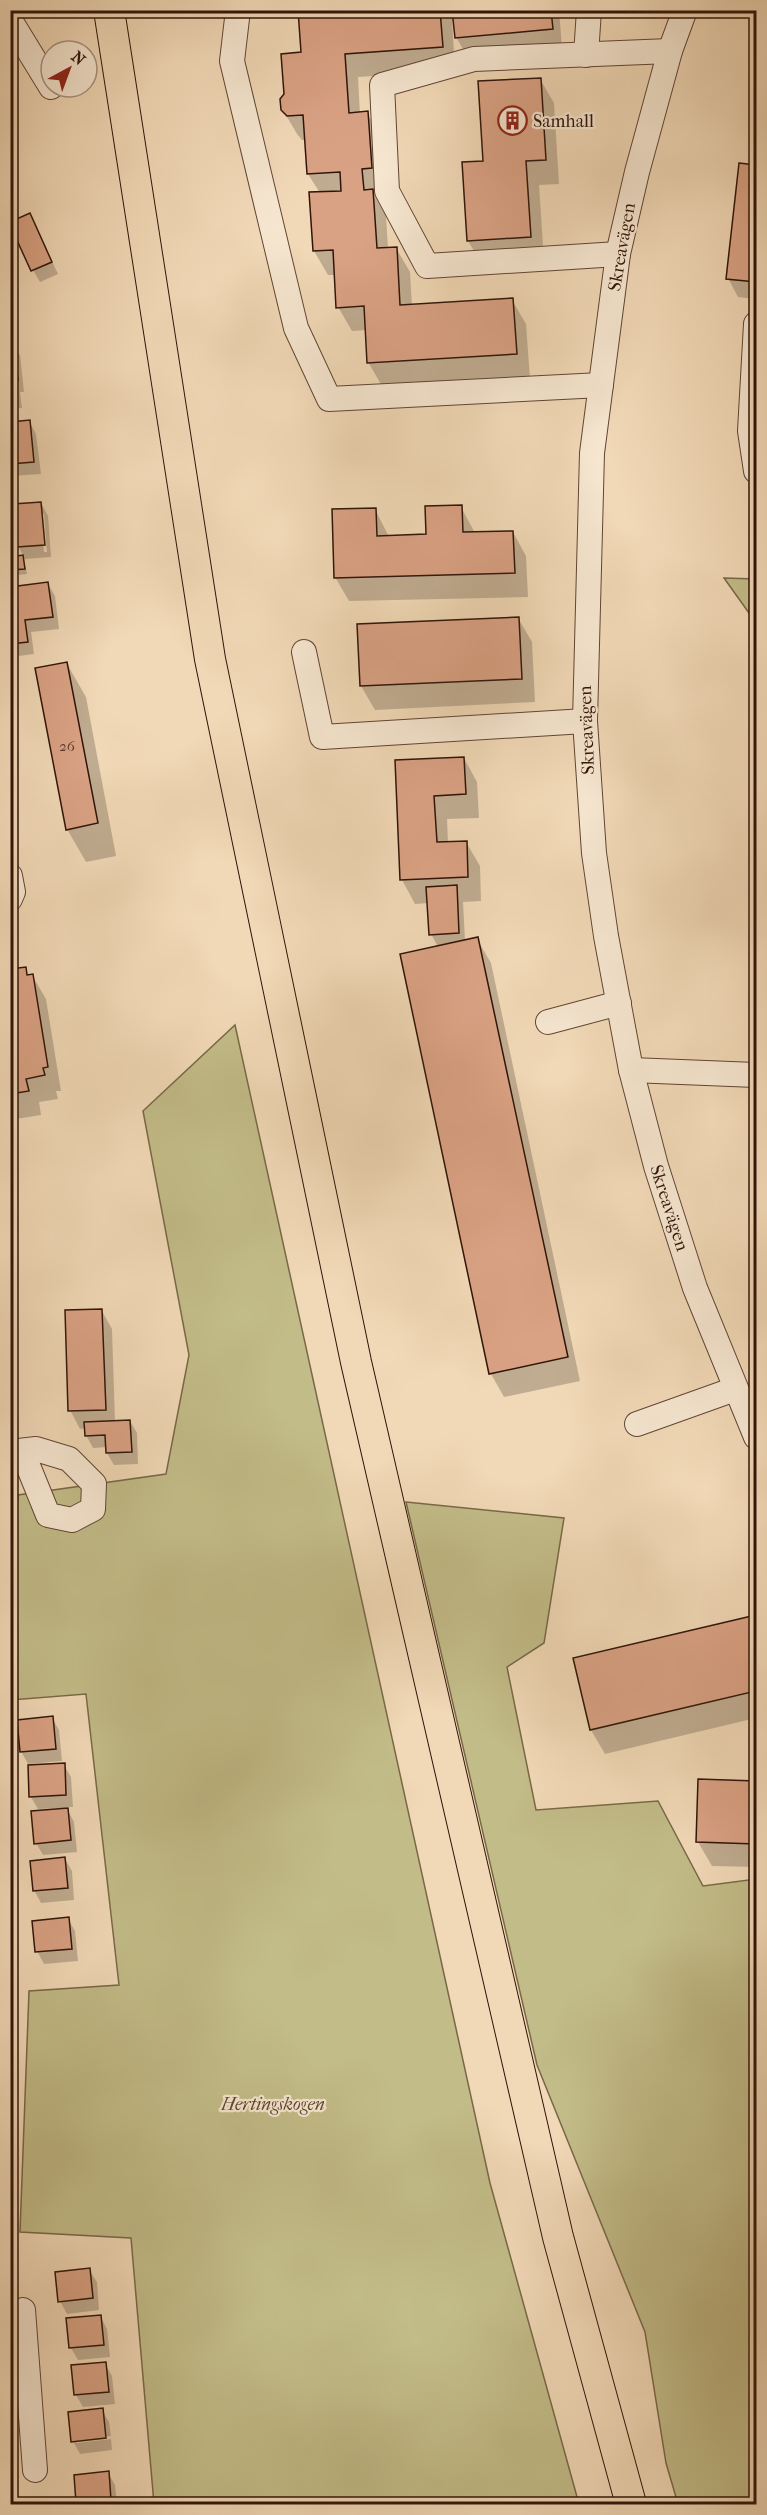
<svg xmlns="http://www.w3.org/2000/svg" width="767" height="2515" font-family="'IM FELL French Canon',serif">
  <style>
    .green { fill: #c2bc88; stroke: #796848; stroke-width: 1.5 }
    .shadow { fill: #0003; fill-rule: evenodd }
    .building { fill: #daa284; stroke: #301409; stroke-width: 1.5 }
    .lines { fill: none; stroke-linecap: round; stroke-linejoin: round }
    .minor-casing { stroke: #604534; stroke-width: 26 }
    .major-casing { stroke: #301409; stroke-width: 32 }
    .minor { stroke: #f6e6d0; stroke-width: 24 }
    .major { stroke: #f1d8b6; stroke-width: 30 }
    .labels { text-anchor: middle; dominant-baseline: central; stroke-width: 4.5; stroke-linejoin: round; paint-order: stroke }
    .number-label { font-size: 15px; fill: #5a3828 }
    .poi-label { font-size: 18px; fill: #301409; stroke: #f6e6d0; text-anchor: start }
    .street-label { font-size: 18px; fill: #301409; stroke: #f6e6d0 }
    .park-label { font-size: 18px; font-style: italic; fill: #5c462f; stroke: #f6e6d0 }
  </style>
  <rect width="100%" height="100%" fill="#f1d8b6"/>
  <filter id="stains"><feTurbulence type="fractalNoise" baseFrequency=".00333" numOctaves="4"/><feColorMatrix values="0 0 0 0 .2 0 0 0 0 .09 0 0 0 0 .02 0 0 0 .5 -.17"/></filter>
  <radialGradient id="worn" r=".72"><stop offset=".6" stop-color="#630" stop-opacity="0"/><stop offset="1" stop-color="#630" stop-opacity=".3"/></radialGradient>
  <g class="green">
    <polygon points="724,578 756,579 756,613 749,613"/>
    <polygon points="235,1025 490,2183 579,2504 154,2504 131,2238 20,2232 29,1991 119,1985 86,1694 11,1700 10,1552 18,1495 166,1474 189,1355 143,1111"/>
    <polygon points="406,1502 564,1518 544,1643 507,1667 536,1810 658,1801 703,1886 756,1879 756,2504 678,2504 666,2463 645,2332 537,2065"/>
  </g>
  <g class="shadow">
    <polygon points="300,10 451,10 454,16 454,10 559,10 562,47 467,56 456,37 455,18 452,19 455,71 358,77 360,114 367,113 381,137 384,192 375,192 375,196 386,215 388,249 396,248 410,272 412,306 512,300 526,324 530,378 382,386 368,362 367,330 352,331 338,307 336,275 328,275 314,251 311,194 320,193 308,174 306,140 302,140 297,134 283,110 285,95 303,54"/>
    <polygon points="540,79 554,103 559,184 539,185 544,261 482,264 468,241 484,162"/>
    <polygon points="740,164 756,166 756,299 738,297 728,278"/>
    <polygon points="30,215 58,274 40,282 33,270"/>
    <polygon points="10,343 20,355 24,392 20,392 22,408 10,409"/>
    <polygon points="29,421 36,434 41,474 10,476 10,423"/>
    <path d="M 41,503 L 48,516 L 51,557 L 24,559 L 27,574 L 10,576 L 10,558 L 24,557 L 18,546 ZM 41,514 L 44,514 L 47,552 L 44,552 Z"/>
    <polygon points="461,507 475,533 513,532 526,556 528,597 349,601 335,577 375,509 389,537 427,536"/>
    <polygon points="48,584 55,596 59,629 31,632 34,654 11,657 10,588"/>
    <polygon points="518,618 532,642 535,702 375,710 361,686"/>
    <polygon points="67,664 86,697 116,856 86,862 67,829"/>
    <polygon points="464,758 477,782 479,818 447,819 448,843 466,842 480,866 481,901 463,902 465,941 477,939 491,963 580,1381 504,1397 491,1374 438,947 431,934 429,903 415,904 402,880 396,761"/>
    <polygon points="10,967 12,971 25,969 29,976 32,975 46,999 61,1091 56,1091 58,1099 39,1102 41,1115 10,1120 10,1062 19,1060 10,1016"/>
    <polygon points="102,1311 112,1329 115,1422 130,1421 137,1433 138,1464 114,1465 107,1453 107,1447 93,1448 86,1435 86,1428 80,1429 70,1410"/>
    <polygon points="756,1617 756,1718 605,1754 591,1730 575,1659"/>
    <polygon points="52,1718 59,1730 62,1761 28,1764 21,1751"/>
    <polygon points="64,1765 71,1777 73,1807 66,1807 74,1822 77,1852 43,1855 36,1843 59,1808 38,1809 31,1797"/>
    <polygon points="700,1780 756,1782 756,1867 712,1866 698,1842"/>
    <polygon points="65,1859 72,1871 74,1900 41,1903 34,1890"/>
    <polygon points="68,1919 75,1931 78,1961 44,1964 37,1951"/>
    <polygon points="89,2270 97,2282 99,2310 67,2314 60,2301"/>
    <polygon points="100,2316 107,2329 110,2357 78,2360 71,2348"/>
    <polygon points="105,2364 112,2376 115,2404 83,2407 76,2395"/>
    <polygon points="102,2410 109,2422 111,2436 76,2440 76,2443 111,2439 112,2450 80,2454 73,2441"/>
    <polygon points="10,2427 14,2434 19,2479 10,2480"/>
    <polygon points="108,2473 115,2485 117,2504 79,2504 75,2476"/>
  </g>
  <g class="building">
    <polygon points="298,10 440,10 443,47 345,54 349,113 368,111 372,168 362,169 364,190 373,189 377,248 397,247 400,305 513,298 517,354 367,363 364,306 336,308 333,250 313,251 309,192 341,191 340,172 307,174 303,115 287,116 281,110 280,99 284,94 281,54 301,52"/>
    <polygon points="452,10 551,10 553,29 455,38"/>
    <polygon points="541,78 546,160 526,161 531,237 467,241 462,162 483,161 478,81"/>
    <polygon points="739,163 756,165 756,282 726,279"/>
    <polygon points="30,213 52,262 31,271 10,225 10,222"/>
    <polygon points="10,341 13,341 18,380 14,380 16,395 10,396"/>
    <polygon points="30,420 34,462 10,464 10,422"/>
    <polygon points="41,502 45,545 17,547 13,504"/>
    <polygon points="462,505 463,532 513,531 515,573 334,578 332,509 376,508 377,536 426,534 425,506"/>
    <polygon points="23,555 25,569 10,570 10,557"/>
    <polygon points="48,582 53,617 25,620 28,642 10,644 10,587"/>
    <polygon points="519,617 522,679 360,686 357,624"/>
    <polygon points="67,662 98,823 66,830 35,668"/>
    <polygon points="464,757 466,794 434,796 437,842 467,841 468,877 400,880 395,760"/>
    <polygon points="457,885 459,933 429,935 426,887"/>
    <polygon points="478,937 568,1357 489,1374 400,954"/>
    <polygon points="26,967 27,975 33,974 48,1067 43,1068 45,1075 26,1079 29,1091 10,1094 10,1060 17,1059 10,1016 10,969"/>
    <polygon points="102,1309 106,1410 68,1411 65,1310"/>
    <polygon points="130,1420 132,1452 106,1453 105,1435 85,1436 84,1422"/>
    <polygon points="756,1615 756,1691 590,1730 573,1658"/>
    <polygon points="53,1716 56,1749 20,1752 17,1720"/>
    <polygon points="65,1763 66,1795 29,1797 28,1765"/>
    <polygon points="698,1779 756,1781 756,1844 696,1842"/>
    <polygon points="68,1808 71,1840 34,1844 31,1811"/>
    <polygon points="65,1857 68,1888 33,1891 30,1861"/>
    <polygon points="69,1917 72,1949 35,1952 32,1921"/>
    <polygon points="90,2268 93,2298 58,2302 55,2272"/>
    <polygon points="101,2315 104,2345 69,2348 66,2318"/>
    <polygon points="106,2362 109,2392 74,2395 71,2365"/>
    <polygon points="103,2408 106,2438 71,2442 68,2412"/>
    <polygon points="109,2471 111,2500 76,2503 74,2475"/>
  </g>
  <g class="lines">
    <defs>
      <g id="minor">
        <polyline points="238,10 232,61 296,328 329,399 601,385"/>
        <polyline points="685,10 670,51 637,172 618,254 592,453 585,721 594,853 606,936 631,1070 656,1166 695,1288 756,1437"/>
        <polyline points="10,20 51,87"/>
        <polyline points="586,55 589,10"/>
        <polyline points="618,254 427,266 387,191 382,85 474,59 670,51"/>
        <polyline points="756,324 750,431 756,471"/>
        <polyline points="304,652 322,737 585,721"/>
        <polyline points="10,876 13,892 10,899"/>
        <polyline points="548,1022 619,1003"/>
        <polyline points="631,1070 756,1075"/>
        <polyline points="637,1424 735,1389"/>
        <polyline points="10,1452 36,1449 69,1459 94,1484 93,1509 72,1520 48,1515 22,1451"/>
        <polyline points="23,2310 35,2470"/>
      </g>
      <polyline id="major" points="109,10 210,659 356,1362 558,2237 631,2504"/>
    </defs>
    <use href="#minor" class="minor-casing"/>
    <use href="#major" class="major-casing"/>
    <use href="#minor" class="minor"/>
    <use href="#major" class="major"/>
  </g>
  <defs>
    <symbol id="building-ring" viewBox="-11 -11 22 22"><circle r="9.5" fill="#f6e6d0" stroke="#8f2418" stroke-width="1.5"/><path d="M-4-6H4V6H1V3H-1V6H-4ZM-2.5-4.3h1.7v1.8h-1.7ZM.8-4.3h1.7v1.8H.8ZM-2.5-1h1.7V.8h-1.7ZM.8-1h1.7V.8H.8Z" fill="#8f2418"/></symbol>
  </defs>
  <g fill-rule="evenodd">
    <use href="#building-ring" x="496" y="104" width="33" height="33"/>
  </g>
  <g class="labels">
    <g class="number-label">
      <text x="67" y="746">26</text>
    </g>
    <g class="poi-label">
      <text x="533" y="121">Samhall</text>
    </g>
    <g class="street-label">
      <text transform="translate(622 247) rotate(-80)">Skreavägen</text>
      <text transform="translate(587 730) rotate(-92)">Skreavägen</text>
      <text transform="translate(669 1208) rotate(72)">Skreavägen</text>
    </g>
    <g class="park-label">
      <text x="273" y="2104">Hertingskogen</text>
    </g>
  </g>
  <rect width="767" height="2515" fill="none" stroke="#f1d8b6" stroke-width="36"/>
  <rect x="12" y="12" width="743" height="2491" fill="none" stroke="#301409" stroke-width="3"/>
  <rect x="18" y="18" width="731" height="2479" fill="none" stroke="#301409" stroke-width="1.5"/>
  <g transform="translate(69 69) rotate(41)"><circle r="28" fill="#f6e6d0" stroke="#a79280" stroke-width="1.5"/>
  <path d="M0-4.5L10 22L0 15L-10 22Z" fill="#8f2418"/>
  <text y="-9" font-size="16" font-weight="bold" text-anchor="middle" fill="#301409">N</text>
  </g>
  <rect width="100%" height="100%" filter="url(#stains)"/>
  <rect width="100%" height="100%" fill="url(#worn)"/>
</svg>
